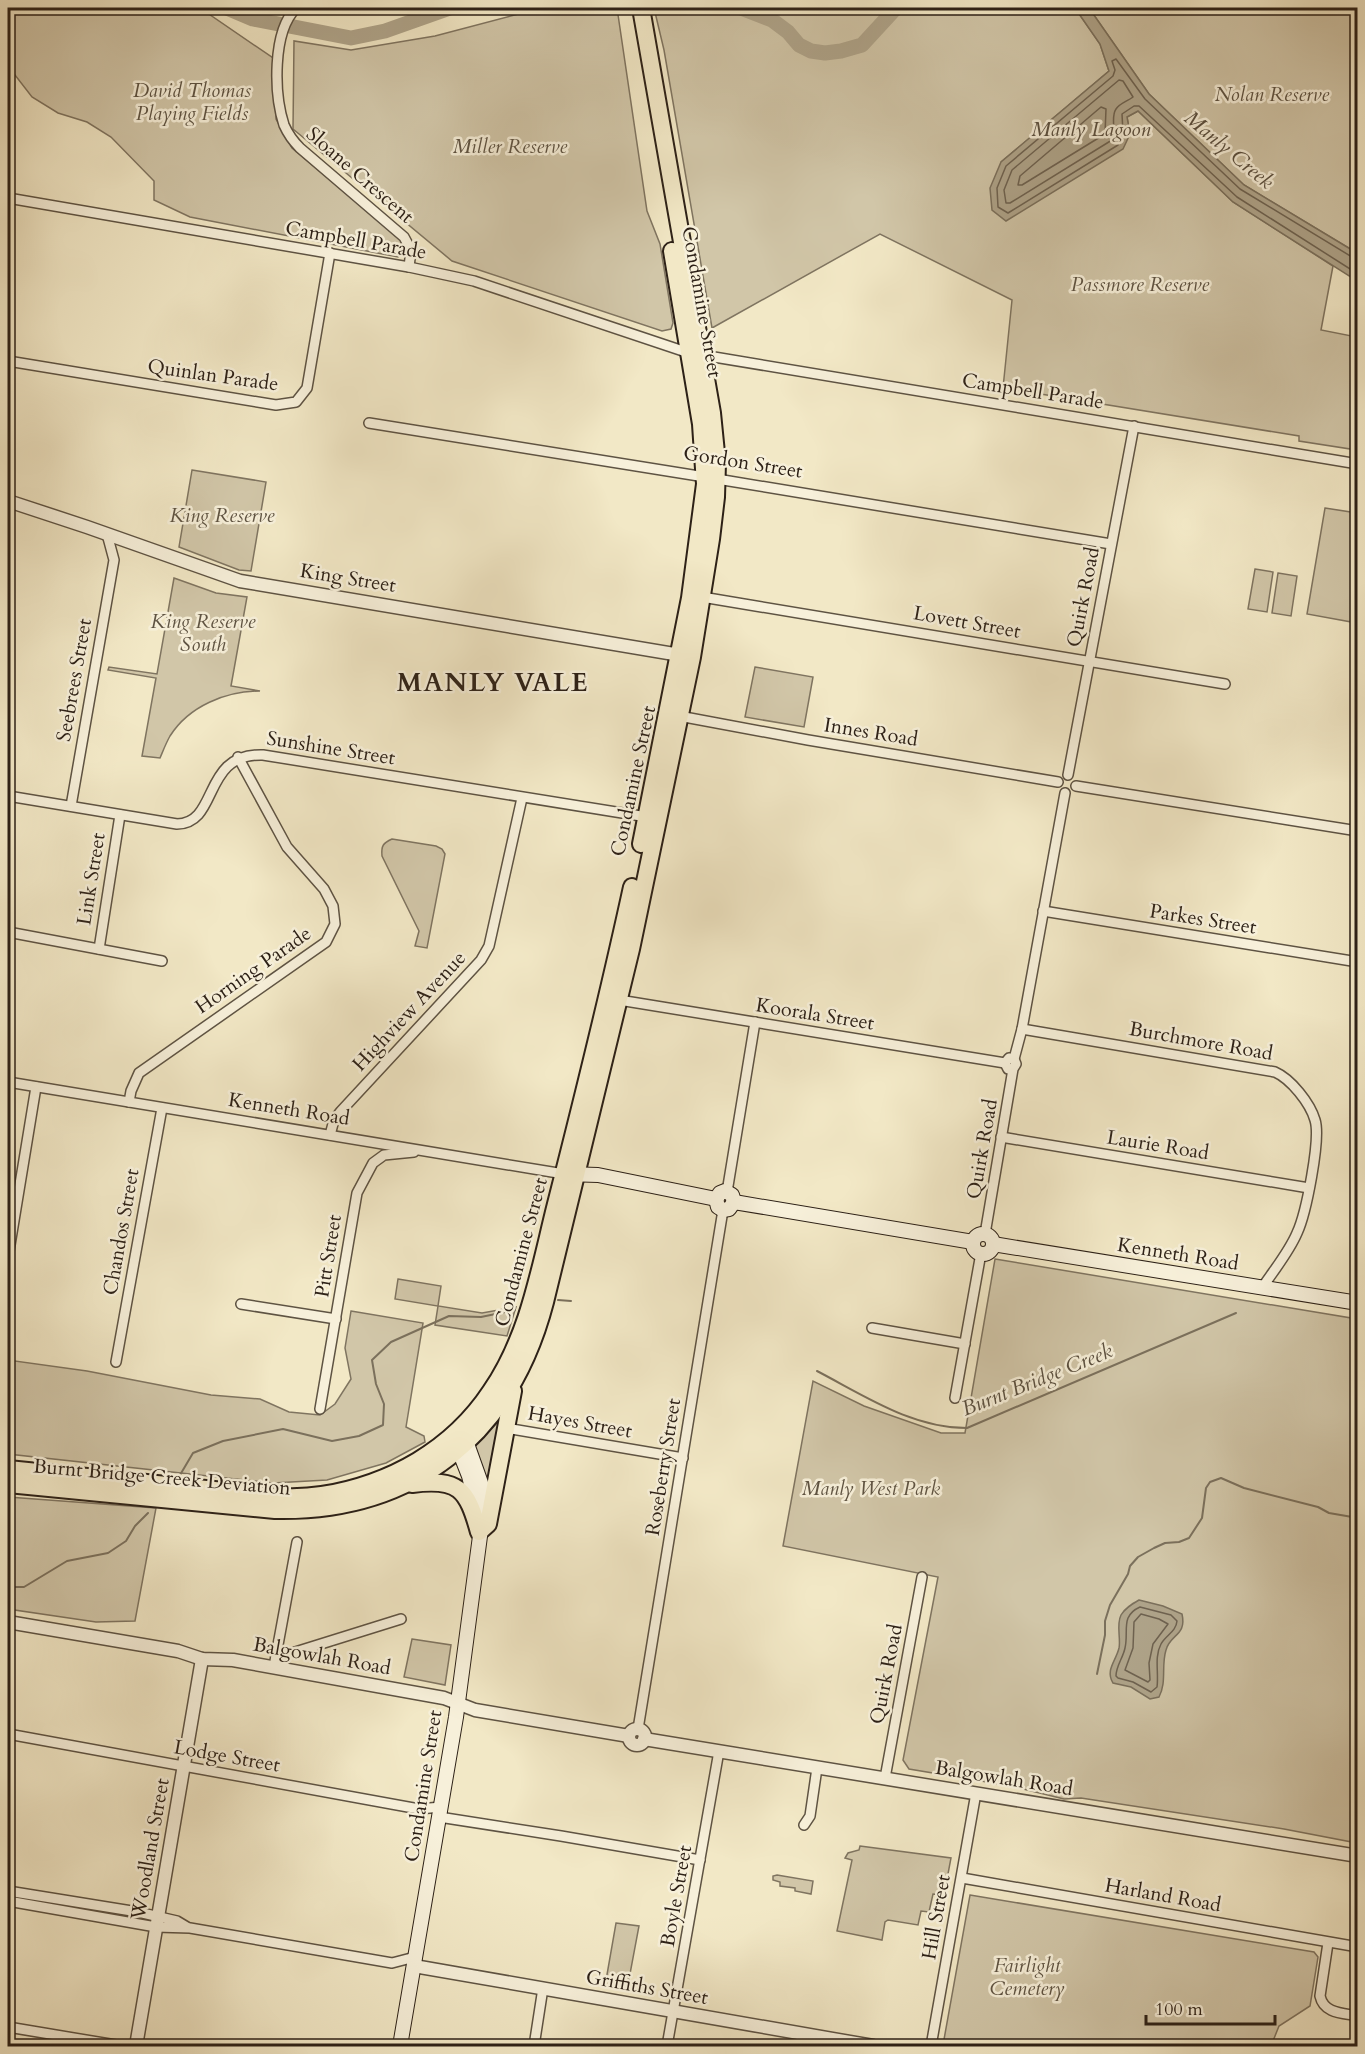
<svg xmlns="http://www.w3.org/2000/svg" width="1365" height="2054" font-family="Cardo,serif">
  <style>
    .green { fill: #d1c6a8; stroke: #7f7460; stroke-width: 1.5 }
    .water { fill: #afa48a; stroke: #7b705c; stroke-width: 1.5 }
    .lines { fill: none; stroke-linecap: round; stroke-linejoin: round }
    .shore { stroke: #6e6250; stroke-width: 1.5 }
    .stream { stroke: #7b705c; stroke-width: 2 }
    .river { stroke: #afa48a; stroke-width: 15 }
    .minor-casing { stroke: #5e5343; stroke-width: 12 }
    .tertiary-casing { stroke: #5e5343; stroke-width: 15 }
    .secondary-casing { stroke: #2d2117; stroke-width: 16 }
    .trunk-casing { stroke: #2d2117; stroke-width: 20 }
    .minor { stroke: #f7f0da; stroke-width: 9 }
    .tertiary { stroke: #f7f0da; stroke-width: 12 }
    .secondary { stroke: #f7f0da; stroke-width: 14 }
    .trunk { stroke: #f2e8c6; stroke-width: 16 }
    .labels { text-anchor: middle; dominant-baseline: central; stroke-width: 5; stroke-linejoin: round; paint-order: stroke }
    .park-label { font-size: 20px; font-style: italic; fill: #5e5342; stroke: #f7f0da }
    .street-label { font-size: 20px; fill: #2d2117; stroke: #f7f0da }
    .water-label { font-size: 21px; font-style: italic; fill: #5a4f3f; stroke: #f7f0da }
    .district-label { font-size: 26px; font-weight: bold; letter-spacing: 1.5px; fill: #2d2117; stroke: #f7f0da }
  </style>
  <rect width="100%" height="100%" fill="#f2e8c6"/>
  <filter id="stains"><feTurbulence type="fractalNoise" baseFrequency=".00333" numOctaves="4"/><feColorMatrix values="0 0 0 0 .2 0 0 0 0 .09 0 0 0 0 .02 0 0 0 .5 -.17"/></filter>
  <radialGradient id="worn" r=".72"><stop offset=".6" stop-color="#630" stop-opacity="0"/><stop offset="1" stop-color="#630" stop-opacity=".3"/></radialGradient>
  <g class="green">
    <polygon points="8,8 200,8 276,60 276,119 292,148 403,241 398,257 190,217 154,200 154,181 111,137 87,122 58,113 32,97 8,66"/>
    <polygon points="541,8 617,8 647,211 660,244 673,323 671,329 662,331 452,261 293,129 294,41 351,50 435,36"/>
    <polygon points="654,8 1075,8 1100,44 1109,71 1001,162 1130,134 1127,117 1138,111 1233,202 1333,266 1321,330 1357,337 1357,450 1299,441 1299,436 1003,388 1012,300 880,234 712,328 664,50"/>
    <polygon points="1089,8 1357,8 1357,253 1244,185 1149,94"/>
    <polygon points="192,470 266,482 251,571 239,570 179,547"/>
    <polygon points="1325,508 1357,513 1357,623 1307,614"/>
    <polygon points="1255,569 1273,572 1267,612 1248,609"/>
    <polygon points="1278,573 1297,576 1291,616 1272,613"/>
    <path d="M 174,578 L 216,593 L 247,597 L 231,686 L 260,691 C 226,691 189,706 170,736 C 166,743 163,751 160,758 L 142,756 L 156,678 L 108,670 L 109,667 L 157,674 Z"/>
    <polygon points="755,667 813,677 804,727 745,717"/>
    <path d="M 392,839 L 436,846 L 442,849 L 445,854 L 427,948 L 415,946 L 419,931 L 382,856 C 381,846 383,843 392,839 Z"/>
    <polygon points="995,1259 1357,1319 1357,1843 1284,1829 1081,1798 1064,1799 1011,1786 909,1769 903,1760 938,1577 783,1546 813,1381 864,1406 941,1433 965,1433"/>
    <polygon points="398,1279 441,1286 438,1306 482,1313 516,1307 507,1336 435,1325 438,1306 395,1299"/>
    <polygon points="351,1311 423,1323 406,1427 424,1436 425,1442 386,1463 327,1480 273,1483 8,1454 8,1360 87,1371 211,1395 260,1399 289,1412 320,1415 335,1404 351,1379 345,1348"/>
    <polygon points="500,1420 490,1492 473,1446"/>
    <polygon points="8,1497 156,1508 135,1621 96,1622 8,1609"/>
    <polygon points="412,1639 451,1645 445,1685 404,1677"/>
    <polygon points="860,1846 951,1858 944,1895 933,1894 929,1912 921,1911 918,1925 888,1920 885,1922 882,1940 837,1931 852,1860 845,1858 848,1853 859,1850"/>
    <polygon points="777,1875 813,1881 811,1894 795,1891 795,1888 780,1886 780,1882 773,1880 773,1876"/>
    <polygon points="970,1895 1314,1952 1318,1957 1310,2006 1279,2026 1271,2046 943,2045"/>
    <polygon points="616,1923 639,1926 627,1990 605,1986"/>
  </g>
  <g class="water">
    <polygon points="1075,8 1089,8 1149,94 1244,185 1357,253 1357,281 1233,202 1138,111 1127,117 1130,134 1123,149 1006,221 992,210 990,188 1001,162 1109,71 1100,44"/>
    <path d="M 1139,1600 L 1163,1606 L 1182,1614 C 1187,1636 1170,1634 1166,1650 C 1161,1666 1167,1682 1159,1697 L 1150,1699 L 1131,1687 L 1113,1683 C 1105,1670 1116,1661 1119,1648 C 1121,1638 1116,1625 1121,1615 C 1125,1608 1132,1604 1139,1600 Z"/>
  </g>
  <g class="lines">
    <g class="shore">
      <path d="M 1119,80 L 1123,81 L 1133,97 C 1128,101 1120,103 1116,109 C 1110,118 1117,130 1112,140 L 1010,203 L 1006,203 L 1004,190 L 1012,170 Z"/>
      <polygon points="1101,107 1106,109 1105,134 1022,185 1018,185 1020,176"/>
      <polyline points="1358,258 1352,257 1240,189 1145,99 1116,59 1112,61 1115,70 1113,76 1006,166 997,188 998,207 1008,213 1118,145 1123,133 1122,114 1134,106 1139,106 1237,197 1358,274"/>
      <path d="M 1140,1607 L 1171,1615 L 1177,1621 C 1176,1632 1166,1635 1161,1644 C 1154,1657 1159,1673 1157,1687 L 1151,1692 L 1133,1682 L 1118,1678 L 1116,1676 C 1116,1666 1123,1658 1125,1648 C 1129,1631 1120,1616 1140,1607 Z"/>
      <polygon points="1141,1614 1159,1619 1168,1624 1153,1644 1149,1663 1150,1680 1148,1682 1125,1670 1133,1648 1134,1622"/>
    </g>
    <g class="stream">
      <polyline points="1171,13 1176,8"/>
      <polyline points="558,1300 571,1301"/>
      <path d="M 817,1371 C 865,1396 912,1428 967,1428 L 1236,1313"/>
      <polyline points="180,1475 193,1453 223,1441 283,1429 332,1441 359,1436 383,1425 384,1404 376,1384 372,1360 391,1342 449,1316 481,1317 515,1310"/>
      <polyline points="8,1587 24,1587 67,1561 108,1553 126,1541 135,1526 148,1513"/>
      <polyline points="1097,1674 1105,1635 1105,1621 1110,1605 1128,1574 1130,1566 1138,1557 1154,1548 1165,1543 1179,1542 1189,1538 1202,1518 1206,1488 1210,1482 1221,1478 1244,1488 1318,1507 1329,1513 1358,1518"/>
    </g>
    <g class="river">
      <polyline points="227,8 253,19 351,38 385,31 450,8"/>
      <polyline points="741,8 772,20 788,32 799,45 811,51 825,53 841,51 862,45 896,8"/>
    </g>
    <defs>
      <g id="minor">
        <path d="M 296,8 C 272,32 274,94 284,125 C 288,134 293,141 300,148 L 404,237 L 411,250 L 409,267"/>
        <polyline points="8,198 409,267 474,281 689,353"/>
        <polyline points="702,355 1358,464"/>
        <polyline points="8,361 276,405 296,402 307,388 330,253"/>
        <polyline points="369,423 705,477"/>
        <polyline points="717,479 1111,544"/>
        <polyline points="702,597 1225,684"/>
        <polyline points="679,716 808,740 1058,782"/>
        <polyline points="1068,775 1134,426"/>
        <polyline points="1076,786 1358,831"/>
        <path d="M 8,796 L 177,824 C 220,823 201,753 263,755 L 647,817"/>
        <polyline points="71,806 114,560 107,534"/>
        <polyline points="1043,911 1358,962"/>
        <polyline points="8,932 162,961"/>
        <polyline points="99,949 120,815"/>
        <polyline points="619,1000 1005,1063"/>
        <path d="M 1022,1029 L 1275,1072 C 1291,1079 1310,1103 1315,1120 C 1321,1139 1306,1214 1297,1233 C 1289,1252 1274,1270 1262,1288"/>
        <polyline points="1014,1059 1022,1029 1065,793"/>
        <polyline points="8,1082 564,1174"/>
        <polyline points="129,1102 131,1091 139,1073 326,942 335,924 333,906 324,889 287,847 238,757"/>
        <polyline points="330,1135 334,1120 341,1111 481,960 489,946 522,798"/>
        <polyline points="1001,1137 1309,1188"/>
        <polyline points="727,1192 755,1022"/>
        <polyline points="985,1234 1013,1069 1016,1064 1014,1059 1009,1058 1005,1063 1008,1069 1013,1069"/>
        <polyline points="8,1257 36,1087"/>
        <polyline points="241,1304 336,1319"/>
        <polyline points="872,1328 965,1344"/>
        <polyline points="116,1362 162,1108"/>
        <polyline points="955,1398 981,1253"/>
        <polyline points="320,1409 357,1193 373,1163 384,1155 414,1152"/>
        <polyline points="506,1428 683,1458"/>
        <polyline points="276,1658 401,1619"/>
        <polyline points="275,1661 297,1542"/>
        <polyline points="638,1729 723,1210"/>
        <polyline points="8,1734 419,1809 441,1807"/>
        <polyline points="885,1778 922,1577"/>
        <polyline points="439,1817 561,1836 700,1860"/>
        <polyline points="804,1825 810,1816 817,1768"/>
        <polyline points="962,1878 1358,1947"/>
        <polyline points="8,1891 138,1912 177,1921 187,1927"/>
        <polyline points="8,1901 156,1927 190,1928 392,1963 415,1957"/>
        <path d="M 1328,1943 L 1320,1996 C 1324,2014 1343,2013 1358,2016"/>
        <polyline points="8,2027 122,2046"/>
        <polyline points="534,2046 543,1988"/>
        <polyline points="667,2046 719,1751"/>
        <polyline points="800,2046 802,2034"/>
        <polyline points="931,2046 976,1793"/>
      </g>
      <g id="tertiary">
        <polyline points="8,501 87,527 240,581 680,655"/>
        <polyline points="8,1622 178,1651 202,1659 233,1660 444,1698 475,1710 629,1736"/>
        <circle cx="637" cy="1737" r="8"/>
        <polyline points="644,1739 1358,1856"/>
        <polyline points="414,1966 873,2046"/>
        <polyline points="136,2046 202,1659"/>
      </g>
      <g id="secondary">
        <polyline points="566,1174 598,1175 716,1199"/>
        <polyline points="716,1199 718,1207 723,1210 729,1209 734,1202"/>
        <polyline points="716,1199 720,1193 725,1191 732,1195 734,1202"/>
        <polyline points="734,1202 973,1242"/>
        <circle cx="983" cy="1244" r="10"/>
        <polyline points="993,1244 1358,1303"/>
        <polyline points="458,1448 469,1476 476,1503"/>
        <polyline points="400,2046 456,1717 484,1506 481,1483 466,1441"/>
      </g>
      <g id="trunk">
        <polyline points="641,844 690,598 705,484 701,424 672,251"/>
        <path d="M 8,1469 C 74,1476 140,1482 206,1489 C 244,1493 284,1501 322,1495 C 390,1484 452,1450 491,1391 C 529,1336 540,1267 556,1204 C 583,1098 609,993 632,887"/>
        <path d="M 8,1484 L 275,1510 C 413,1513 510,1436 545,1302 L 631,949 L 692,657 L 711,539 L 716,497 L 717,463 L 712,413 L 641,8"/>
        <path d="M 412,1484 C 459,1478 467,1489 479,1532 L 488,1524 L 513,1391"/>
      </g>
    </defs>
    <use href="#minor" class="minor-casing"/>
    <use href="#tertiary" class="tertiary-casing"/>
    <use href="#secondary" class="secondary-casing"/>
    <use href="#trunk" class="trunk-casing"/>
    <use href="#minor" class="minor"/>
    <use href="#tertiary" class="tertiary"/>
    <use href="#secondary" class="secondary"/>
    <use href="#trunk" class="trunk"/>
  </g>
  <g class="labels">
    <g class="park-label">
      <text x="192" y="90">David Thomas<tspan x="192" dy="23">Playing Fields</tspan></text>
      <text x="1272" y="94">Nolan Reserve</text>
      <text x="510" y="146">Miller Reserve</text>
      <text x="1140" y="284">Passmore Reserve</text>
      <text x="222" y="515">King Reserve</text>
      <text x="203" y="621">King Reserve<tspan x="203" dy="23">South</tspan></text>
      <text x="871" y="1488">Manly West Park</text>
      <text x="1027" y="1965">Fairlight<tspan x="1027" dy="23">Cemetery</tspan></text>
    </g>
    <g class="street-label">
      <text transform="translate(360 175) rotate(41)">Sloane Crescent</text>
      <text transform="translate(356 240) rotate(10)">Campbell Parade</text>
      <text transform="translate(702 302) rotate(80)">Condamine Street</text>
      <text transform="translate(213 375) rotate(8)">Quinlan Parade</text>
      <text transform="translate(1033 391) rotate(9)">Campbell Parade</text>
      <text transform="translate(743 462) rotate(9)">Gordon Street</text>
      <text transform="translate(348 578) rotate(9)">King Street</text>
      <text transform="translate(1083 597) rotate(-79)">Quirk Road</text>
      <text transform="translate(967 622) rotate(10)">Lovett Street</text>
      <text transform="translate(74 680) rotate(-80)">Seebrees Street</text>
      <text transform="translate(871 732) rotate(9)">Innes Road</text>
      <text transform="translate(331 748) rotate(9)">Sunshine Street</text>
      <text transform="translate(633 781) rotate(-78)">Condamine Street</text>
      <text transform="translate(91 879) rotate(-81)">Link Street</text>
      <text transform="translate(1203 919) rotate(9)">Parkes Street</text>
      <text transform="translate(253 970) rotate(-35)">Horning Parade</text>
      <text transform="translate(409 1011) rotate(-47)">Highview Avenue</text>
      <text transform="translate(815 1014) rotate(9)">Koorala Street</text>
      <text transform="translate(1201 1041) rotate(10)">Burchmore Road</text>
      <text transform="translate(289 1109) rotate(9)">Kenneth Road</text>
      <text transform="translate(1158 1145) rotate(9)">Laurie Road</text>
      <text transform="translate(982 1149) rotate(-80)">Quirk Road</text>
      <text transform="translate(121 1232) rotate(-80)">Chandos Street</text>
      <text transform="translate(521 1252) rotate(-75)">Condamine Street</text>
      <text transform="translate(1178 1254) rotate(9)">Kenneth Road</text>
      <text transform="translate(328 1256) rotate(-81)">Pitt Street</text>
      <text transform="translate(580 1422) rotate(10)">Hayes Street</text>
      <text transform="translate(663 1467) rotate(-81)">Roseberry Street</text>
      <text transform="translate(162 1477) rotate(5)">Burnt Bridge Creek Deviation</text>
      <text transform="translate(322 1656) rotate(10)">Balgowlah Road</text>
      <text transform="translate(886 1674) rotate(-79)">Quirk Road</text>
      <text transform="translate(227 1756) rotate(10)">Lodge Street</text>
      <text transform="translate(1004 1778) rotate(9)">Balgowlah Road</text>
      <text transform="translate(423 1786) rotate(-81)">Condamine Street</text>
      <text transform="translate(150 1849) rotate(-80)">Woodland Street</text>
      <text transform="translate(1163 1895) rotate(10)">Harland Road</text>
      <text transform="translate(676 1896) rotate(-80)">Boyle Street</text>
      <text transform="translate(936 1917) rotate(-80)">Hill Street</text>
      <text transform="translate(647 1987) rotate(10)">Griffiths Street</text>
    </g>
    <g class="water-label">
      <text x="1091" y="129">Manly Lagoon</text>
      <text transform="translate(1229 150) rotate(40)">Manly Creek</text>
      <text transform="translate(1037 1380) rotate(-22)">Burnt Bridge Creek</text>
    </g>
    <g class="district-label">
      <text x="493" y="682">MANLY VALE</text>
    </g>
  </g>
  <rect width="1365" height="2054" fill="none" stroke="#f2e8c6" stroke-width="30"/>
  <rect x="9" y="9" width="1347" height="2036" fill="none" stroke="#2d2117" stroke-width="3"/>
  <rect x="15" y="15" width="1335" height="2024" fill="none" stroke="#2d2117" stroke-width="1.5"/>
  <path d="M1146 2015v9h129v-9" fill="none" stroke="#2d2117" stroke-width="3"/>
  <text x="1155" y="2015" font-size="18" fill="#2d2117" stroke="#f7f0da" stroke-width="4.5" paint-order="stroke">100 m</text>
  <rect width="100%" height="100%" filter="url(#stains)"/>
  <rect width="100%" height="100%" fill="url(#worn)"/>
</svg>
